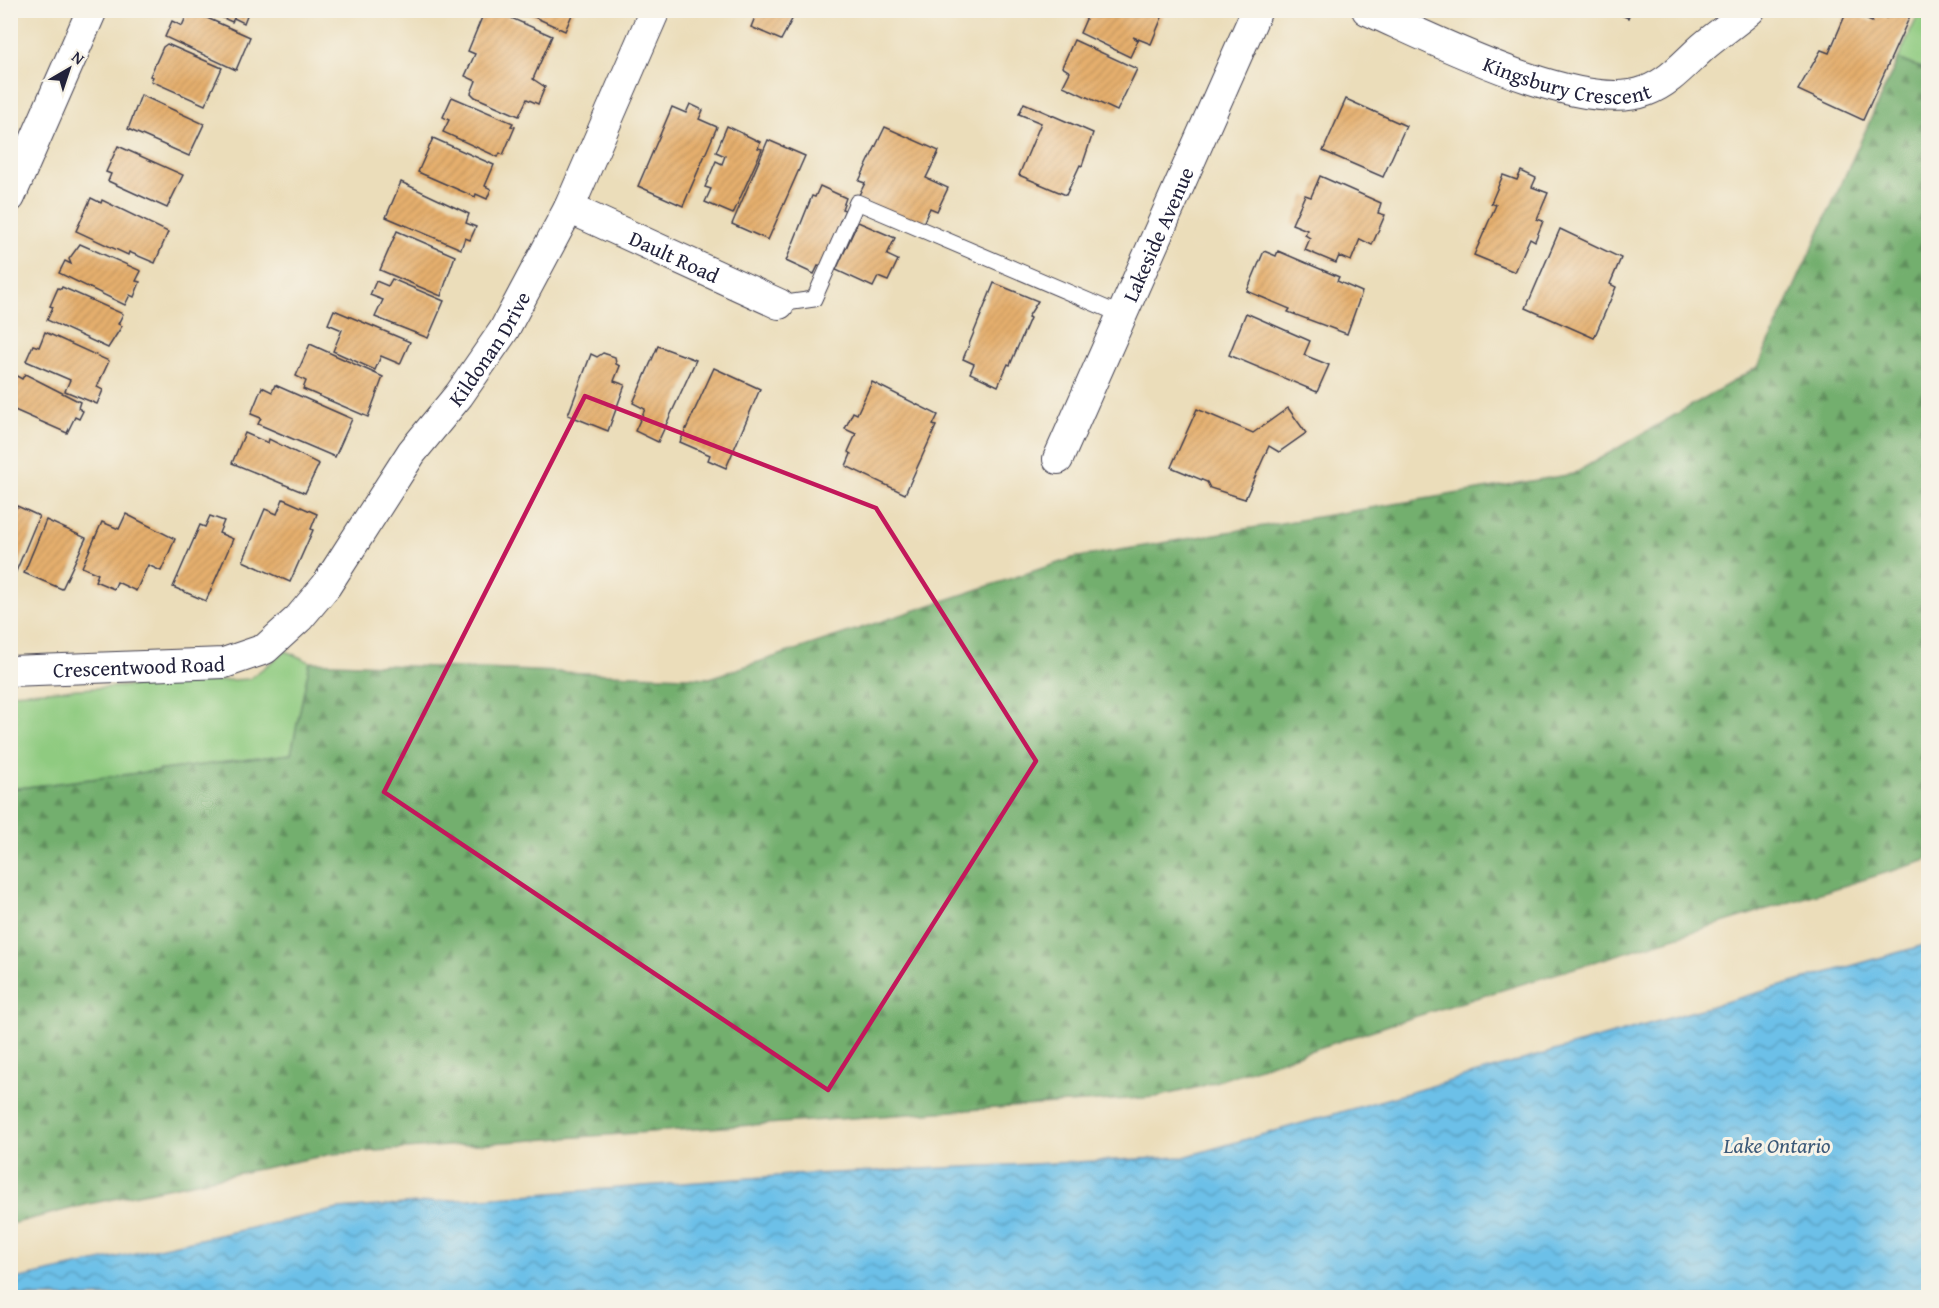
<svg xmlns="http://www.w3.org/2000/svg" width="1939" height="1308" font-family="'Gentium Book Plus',serif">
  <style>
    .green { fill: #8fcb80; stroke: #58765e; stroke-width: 1.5 }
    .forest { fill: url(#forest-firs); stroke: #4a6854; stroke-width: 1.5 }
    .water { fill: url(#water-waves); stroke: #477192; stroke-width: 1.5 }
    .building { fill: url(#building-hatch) }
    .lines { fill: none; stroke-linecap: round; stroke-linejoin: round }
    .lane-casing { stroke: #403e4e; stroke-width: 17 }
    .street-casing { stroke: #403e4e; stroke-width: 32 }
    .lane { stroke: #fff; stroke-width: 15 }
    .street { stroke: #fff; stroke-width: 30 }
    .marked { fill: none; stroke: #c2185b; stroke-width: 4.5; stroke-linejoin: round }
    .labels { text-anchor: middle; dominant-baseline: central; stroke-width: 6; stroke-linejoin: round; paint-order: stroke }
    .street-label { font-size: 21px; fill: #22223b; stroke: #f7f3e8 }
    .water-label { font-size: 22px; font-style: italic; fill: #3c5978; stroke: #f7f3e8 }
  </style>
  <defs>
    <pattern id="forest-firs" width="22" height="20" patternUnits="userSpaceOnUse" patternTransform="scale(1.5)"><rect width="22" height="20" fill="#73af6e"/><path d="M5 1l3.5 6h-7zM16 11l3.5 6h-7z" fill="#5e8e5c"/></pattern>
    <pattern id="water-waves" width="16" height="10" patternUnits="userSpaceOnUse" patternTransform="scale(1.5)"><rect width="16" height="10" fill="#6cc0e8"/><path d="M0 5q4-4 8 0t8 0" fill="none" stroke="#589cbd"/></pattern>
    <pattern id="building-hatch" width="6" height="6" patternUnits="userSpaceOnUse" patternTransform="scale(1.5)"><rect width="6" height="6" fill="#e5af6d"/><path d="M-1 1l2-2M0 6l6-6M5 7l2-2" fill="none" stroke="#c4965f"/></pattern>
  </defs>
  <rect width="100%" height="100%" fill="#f7f3e8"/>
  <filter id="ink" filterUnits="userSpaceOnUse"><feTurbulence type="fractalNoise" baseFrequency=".0167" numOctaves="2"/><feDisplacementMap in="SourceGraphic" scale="12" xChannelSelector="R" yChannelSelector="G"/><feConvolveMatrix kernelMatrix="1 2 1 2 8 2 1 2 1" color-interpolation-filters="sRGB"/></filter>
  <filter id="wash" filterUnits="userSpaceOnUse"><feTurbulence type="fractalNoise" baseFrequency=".008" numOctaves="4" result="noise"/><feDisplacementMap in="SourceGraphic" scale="24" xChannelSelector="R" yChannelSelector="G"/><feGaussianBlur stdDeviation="1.35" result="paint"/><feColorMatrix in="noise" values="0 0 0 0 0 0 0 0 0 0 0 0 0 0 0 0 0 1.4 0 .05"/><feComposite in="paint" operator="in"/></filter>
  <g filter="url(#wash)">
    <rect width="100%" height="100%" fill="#ebddba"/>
    <g class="green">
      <polygon points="1920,11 1928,11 1928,64 1926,70 1898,59"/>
      <polygon points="286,651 310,662 291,754 11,789 11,693 249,679"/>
    </g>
    <polygon class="forest" points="1898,59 1928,71 1928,860 1407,1019 1199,1087 1156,1097 332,1154 89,1204 11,1224 11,789 291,754 310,662 710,678 1073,558 1573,474 1758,367"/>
    <polygon class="water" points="1928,944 1928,1297 11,1297 11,1280 339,1209 791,1175 1184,1157"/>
    <g id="blocks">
      <g class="building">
        <polygon points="189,10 250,37 236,70 165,37 172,21 182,26"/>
        <polygon points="206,10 249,10 244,23 234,18 232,22"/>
        <polygon points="485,10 493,10 552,36 533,79 545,87 538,104 527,99 519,116 475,97 471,93 476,81 465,76 475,54 468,51"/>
        <polygon points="519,10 574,10 565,31"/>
        <polygon points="758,10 797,10 781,40 751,27"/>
        <polygon points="1090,10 1165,10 1151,44 1133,37 1138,40 1130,57 1080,33"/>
        <polygon points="1610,10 1631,10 1628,18"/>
        <polygon points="1889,10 1910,16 1863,120 1798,90 1821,50 1829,53 1847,11 1872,22 1876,13 1886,18"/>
        <polygon points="1074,40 1137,69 1117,111 1063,86 1070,72 1062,67"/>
        <polygon points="167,44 222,68 205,105 151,81 153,77 150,76 163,47"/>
        <polygon points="141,95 204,124 189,156 128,129"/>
        <polygon points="452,97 513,123 511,126 515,127 503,155 500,153 498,157 443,132 449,120 443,117"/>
        <polygon points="1346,99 1406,126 1383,177 1323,151"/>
        <polygon points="1024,103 1093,133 1082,166 1080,165 1066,195 1019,175 1041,123 1019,114"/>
        <polygon points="690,104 703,110 699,119 717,127 683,206 638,186 672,107 686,113"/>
        <polygon points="727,126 760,142 758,148 762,149 733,214 705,202 711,189 705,187 716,161 722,164 725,156 716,152"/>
        <polygon points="885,127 939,151 926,178 948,188 937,211 930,208 921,228 857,199 865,183 859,181"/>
        <polygon points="433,138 494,165 485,186 491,189 487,199 476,194 475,197 418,172"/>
        <polygon points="768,140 805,156 768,240 732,224"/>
        <polygon points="118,146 183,175 167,208 108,181 111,174 106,172"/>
        <polygon points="1521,171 1536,178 1532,187 1548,193 1537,219 1543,221 1535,241 1530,238 1515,272 1474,255 1496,205 1491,203 1503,175 1517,180"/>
        <polygon points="1320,176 1381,203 1378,213 1385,215 1372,245 1360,239 1351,261 1339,256 1336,263 1305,250 1310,238 1305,235 1307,230 1292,224 1305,195 1311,197"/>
        <polygon points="401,182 469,214 466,223 476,227 470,240 465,238 461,249 386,217"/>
        <polygon points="820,186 846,198 842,209 845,210 821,267 818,266 814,274 786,261 812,196 815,197"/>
        <polygon points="91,198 101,203 102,200 168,232 155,263 129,252 128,255 76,231"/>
        <polygon points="858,222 895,238 887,255 898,260 888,281 878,277 873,287 836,270"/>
        <polygon points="1560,229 1621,258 1610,284 1616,287 1594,338 1526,308"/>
        <polygon points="397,231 455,256 441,296 380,270"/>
        <polygon points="80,244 141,271 136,281 140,282 134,297 130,295 125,305 59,273 65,261 71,264 69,259"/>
        <polygon points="1264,251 1276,256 1278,251 1339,277 1337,281 1362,292 1347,334 1288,312 1290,309 1247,291"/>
        <polygon points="392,279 444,301 428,338 375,317 383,300 370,295 376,281 388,286"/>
        <polygon points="994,283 1038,301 1028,317 1030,318 1010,365 1008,364 998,386 970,373 974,364 963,359"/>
        <polygon points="62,287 123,314 118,324 122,326 108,348 47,320 53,307 50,306 58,288 61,289"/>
        <polygon points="334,310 410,342 400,364 381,356 375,370 333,351 342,330 328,324"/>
        <polygon points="1246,313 1310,341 1304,355 1329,365 1317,392 1229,355"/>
        <polygon points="45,332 109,361 97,387 103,390 97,404 65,391 70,380 26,361 33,345 39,347"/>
        <polygon points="310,344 383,377 368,417 303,389 306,381 296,376"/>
        <polygon points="658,346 696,360 658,442 635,431 645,409 633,403"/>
        <polygon points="603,353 615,357 616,364 620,366 614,381 625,385 608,431 568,415 591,354 597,357"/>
        <polygon points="714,368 760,389 726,468 708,460 710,455 680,442"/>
        <polygon points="13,374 22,379 25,374 80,402 78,408 83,411 79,419 75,417 67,433 10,408"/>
        <polygon points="872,382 938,415 933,425 936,426 905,494 846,466 851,454 848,452 856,434 845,429 853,412 857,414"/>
        <polygon points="275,385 352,419 335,457 258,424 261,418 251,414 262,387 272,392"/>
        <polygon points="1288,408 1306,433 1279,452 1269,446 1245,499 1210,488 1207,482 1171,467 1197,409 1253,433"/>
        <polygon points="245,433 268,443 269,439 319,464 305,493 232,463"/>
        <polygon points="283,499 317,514 311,529 313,530 290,582 243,561 265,509 277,514"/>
        <polygon points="17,506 39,516 10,586 10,510 14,512"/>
        <polygon points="126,514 175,539 161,571 148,565 136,591 117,582 114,589 95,581 98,574 82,567 102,522 119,529"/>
        <polygon points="210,516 224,521 219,533 233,539 206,601 173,587 200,525 205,527"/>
        <polygon points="46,520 86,538 62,589 24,573"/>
      </g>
    </g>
  </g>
  <g filter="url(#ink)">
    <use href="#blocks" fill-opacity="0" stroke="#403e4e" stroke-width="1.5"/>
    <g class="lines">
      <defs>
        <polyline id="lane" points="779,304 814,299 857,202 1124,316"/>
        <g id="street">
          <path id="s1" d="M 1367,10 C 1431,38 1581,116 1646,91 C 1670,82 1685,63 1703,47 C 1718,34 1735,23 1750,10"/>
          <polyline points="10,197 92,10"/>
          <path id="s2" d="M 569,208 L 779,304"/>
          <path id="s3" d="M 1058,459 L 1257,10"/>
          <path id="s4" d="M 10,671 L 224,663 L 265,649 L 299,618 L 326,586 L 412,452 L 459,395 L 504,330 L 569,208 L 655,10"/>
        </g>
      </defs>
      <use href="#lane" class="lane-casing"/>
      <use href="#street" class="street-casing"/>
      <use href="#lane" class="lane"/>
      <use href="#street" class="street"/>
    </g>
  </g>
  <path class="marked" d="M 585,396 L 876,508 L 1036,761 L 828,1090 L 384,792 Z"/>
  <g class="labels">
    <g class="street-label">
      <text stroke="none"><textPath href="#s1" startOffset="214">Kingsbury Crescent</textPath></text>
      <text stroke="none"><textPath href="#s3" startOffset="246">Lakeside Avenue</textPath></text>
      <text stroke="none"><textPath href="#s2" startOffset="116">Dault Road</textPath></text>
      <text stroke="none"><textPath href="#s4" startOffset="634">Kildonan Drive</textPath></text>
      <text stroke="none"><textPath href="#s4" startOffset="129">Crescentwood Road</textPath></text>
    </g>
    <g class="water-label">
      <text x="1777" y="1145">Lake Ontario</text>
    </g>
  </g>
  <rect width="1939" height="1308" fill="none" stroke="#f7f3e8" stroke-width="36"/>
  <g transform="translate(69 69) rotate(39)" stroke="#f7f3e8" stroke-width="4.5" paint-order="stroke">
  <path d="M0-4.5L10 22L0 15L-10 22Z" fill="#22223b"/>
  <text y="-9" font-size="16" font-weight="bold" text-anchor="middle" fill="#22223b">N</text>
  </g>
</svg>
